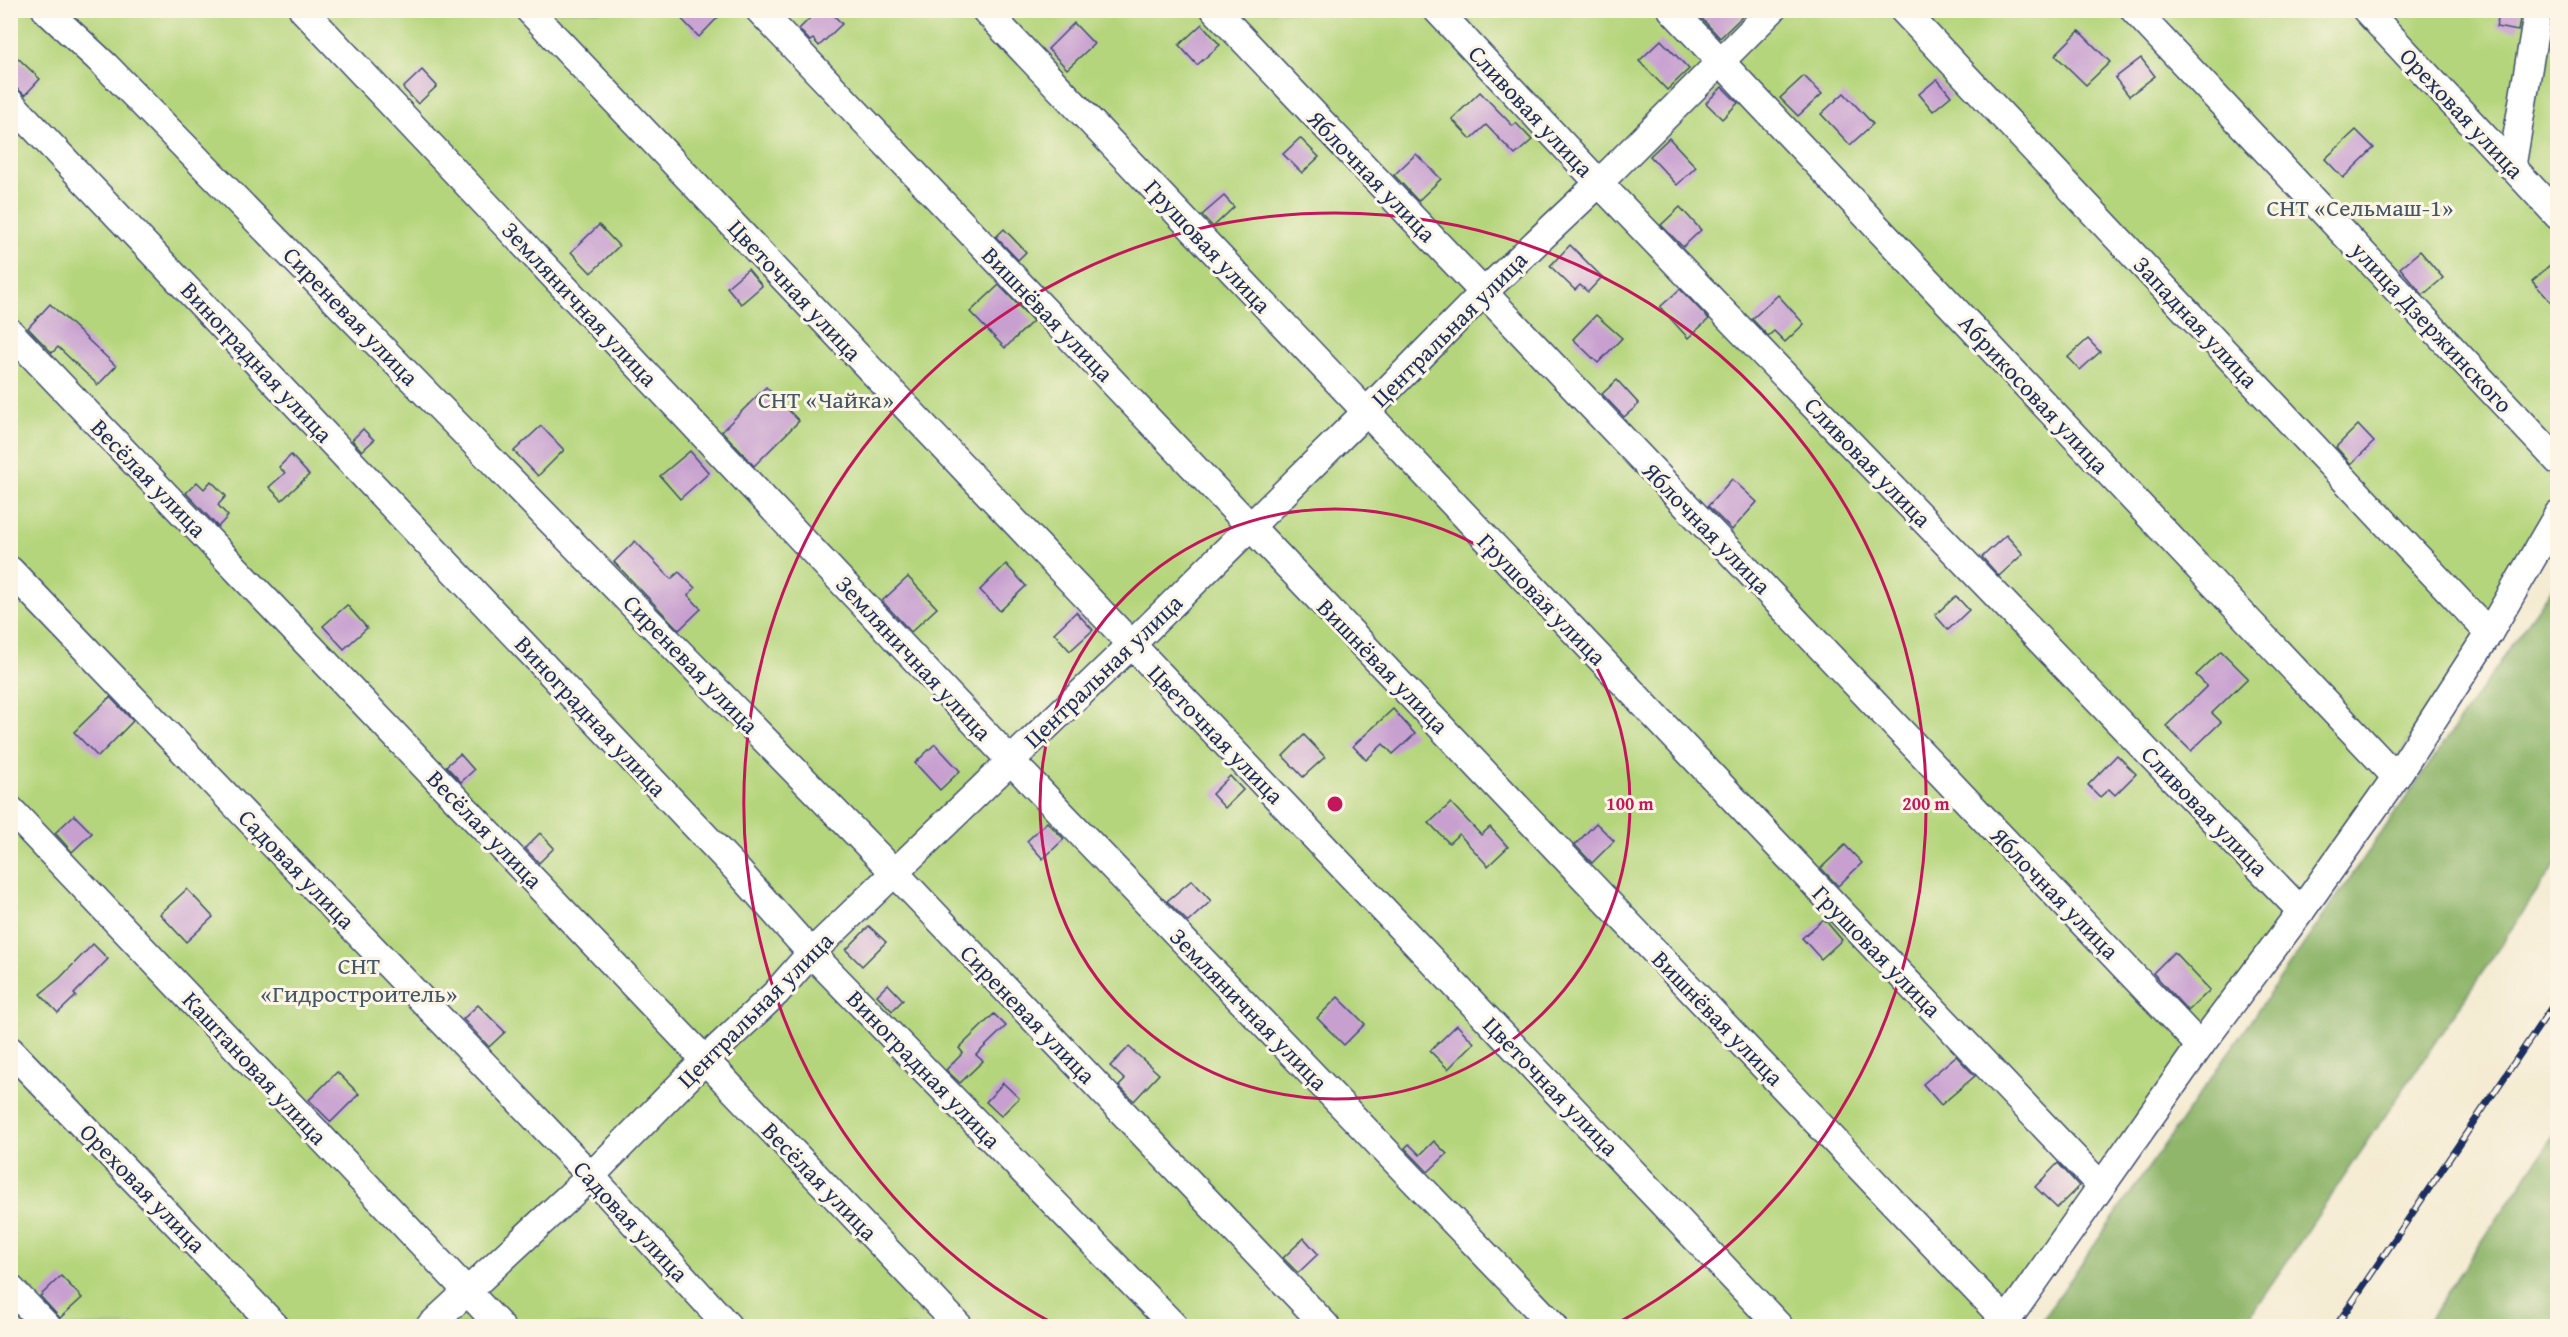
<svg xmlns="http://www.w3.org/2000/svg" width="2568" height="1337" font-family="'Gentium Book Plus',serif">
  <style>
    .green { fill: #b5d57c; stroke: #68826d; stroke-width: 1.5 }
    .forest { fill: #90b66c; stroke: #567265; stroke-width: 1.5 }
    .building { fill: #c8a0d0 }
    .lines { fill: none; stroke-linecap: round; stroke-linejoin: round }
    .minor-casing { stroke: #3c4b6f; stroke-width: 30 }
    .minor { stroke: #fff; stroke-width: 27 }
    .rail-casing { stroke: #1b2f5e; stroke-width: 7 }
    .rail { stroke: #fcf5e5; stroke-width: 4.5; stroke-dasharray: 14; stroke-linecap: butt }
    .ring { fill: none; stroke: #c2185b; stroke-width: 3 }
    .labels { text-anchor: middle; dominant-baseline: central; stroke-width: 6; stroke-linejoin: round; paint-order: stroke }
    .street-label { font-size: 24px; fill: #1b2f5e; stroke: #fcf5e5 }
    .park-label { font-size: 24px; fill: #425866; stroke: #fcf5e5 }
    .centre { fill: #c2185b; stroke: #fcf5e5; stroke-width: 3 }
    .ring-label { font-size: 18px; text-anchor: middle; font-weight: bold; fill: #c2185b; stroke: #fcf5e5; stroke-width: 6; stroke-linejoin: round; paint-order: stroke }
  </style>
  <rect width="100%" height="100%" fill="#fcf5e5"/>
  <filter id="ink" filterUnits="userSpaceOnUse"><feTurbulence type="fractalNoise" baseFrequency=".0167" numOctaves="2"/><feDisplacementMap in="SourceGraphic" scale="12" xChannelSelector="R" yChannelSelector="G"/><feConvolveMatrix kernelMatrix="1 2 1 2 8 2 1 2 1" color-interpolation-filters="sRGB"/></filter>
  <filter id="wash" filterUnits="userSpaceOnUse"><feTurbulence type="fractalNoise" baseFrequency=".008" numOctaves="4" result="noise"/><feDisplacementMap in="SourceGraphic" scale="24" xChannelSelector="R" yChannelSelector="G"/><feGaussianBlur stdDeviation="1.35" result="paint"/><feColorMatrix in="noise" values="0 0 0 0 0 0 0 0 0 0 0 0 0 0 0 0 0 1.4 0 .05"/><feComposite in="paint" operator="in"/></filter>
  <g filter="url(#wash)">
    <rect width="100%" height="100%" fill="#f4ebd2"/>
    <polygon class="green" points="10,11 2557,11 2557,528 2003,1326 11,1326"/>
    <g class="forest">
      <polygon points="2557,581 2557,862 2243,1326 2038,1326"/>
      <polygon points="2557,1130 2557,1326 2424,1326 2425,1326"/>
    </g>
    <g id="blocks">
      <g class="building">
        <polygon points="673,10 725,10 699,37"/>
        <polygon points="818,10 829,10 842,24 819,46 813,39 810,41 799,29"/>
        <polygon points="1694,10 1749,10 1720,38"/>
        <polygon points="2500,10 2521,13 2518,31 2496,27"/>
        <polygon points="1074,23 1094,44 1067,69 1048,49"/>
        <polygon points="1202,24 1220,45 1197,65 1179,45"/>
        <polygon points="2079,31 2110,62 2086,85 2055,55"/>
        <polygon points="1661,40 1689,69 1667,90 1639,61"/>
        <polygon points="2141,58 2155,76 2129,96 2115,78"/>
        <polygon points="19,59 40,79 25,95 10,83 10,67"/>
        <polygon points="422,70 437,86 418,104 403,88"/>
        <polygon points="1804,76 1822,94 1798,116 1780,98"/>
        <polygon points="1937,79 1951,96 1933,111 1919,94"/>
        <polygon points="1722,87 1738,103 1722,119 1706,103"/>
        <polygon points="1480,92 1513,126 1516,123 1532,140 1515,155 1486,125 1471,139 1452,119"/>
        <polygon points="1844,93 1873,124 1850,145 1821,114"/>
        <polygon points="2356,130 2374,148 2343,178 2325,159"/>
        <polygon points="1300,138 1319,157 1302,173 1283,154"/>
        <polygon points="1669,138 1696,167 1677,185 1650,156"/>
        <polygon points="1416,154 1441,179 1418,201 1394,175"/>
        <polygon points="1224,196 1234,207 1213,227 1202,215"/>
        <polygon points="1680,207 1701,230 1683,247 1661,225"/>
        <polygon points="599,225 619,246 591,273 571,252"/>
        <polygon points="1004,229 1026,252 1018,260 996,237"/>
        <polygon points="1570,245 1602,277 1588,292 1580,285 1575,290 1550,266"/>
        <polygon points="2420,251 2443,278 2423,295 2400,268"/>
        <polygon points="2558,258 2558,310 2532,281"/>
        <polygon points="748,269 762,286 741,304 727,287"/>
        <polygon points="999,285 1033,321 1005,348 970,312"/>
        <polygon points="1680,289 1709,319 1688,338 1660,307"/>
        <polygon points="1778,295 1804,324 1785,342 1774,331 1768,336 1752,319"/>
        <polygon points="50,304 116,366 98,385 58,347 52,353 28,328"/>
        <polygon points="1596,315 1622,338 1598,363 1573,339"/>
        <polygon points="2088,339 2100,352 2080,370 2068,357"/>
        <polygon points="1617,380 1639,404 1624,417 1602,394"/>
        <polygon points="766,387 799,421 754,466 722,431"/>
        <polygon points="2358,425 2374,442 2351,464 2336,447"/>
        <polygon points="541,426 564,450 538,476 514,451"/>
        <polygon points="363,429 374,440 362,451 352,440"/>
        <polygon points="690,451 709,473 680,499 660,476"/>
        <polygon points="291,455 309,475 282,500 269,487 285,473 279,467"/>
        <polygon points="1732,479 1757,502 1732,530 1708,506"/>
        <polygon points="211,481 226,496 218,505 228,516 218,527 186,493 197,482 204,489"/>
        <polygon points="2006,535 2023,554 1999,576 1982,557"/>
        <polygon points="635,541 671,579 679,572 695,588 688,595 701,609 679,630 614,562"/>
        <polygon points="1006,564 1026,586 1000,611 980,590"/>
        <polygon points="908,577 937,608 911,632 882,601"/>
        <polygon points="1956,596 1969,610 1948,630 1935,615"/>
        <polygon points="347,605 367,628 344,649 323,626"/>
        <polygon points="1076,612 1093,630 1070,651 1054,633"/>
        <polygon points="2221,651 2248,678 2212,713 2221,722 2191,751 2166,726 2207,686 2196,675"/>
        <polygon points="110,697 133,721 98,757 74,732"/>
        <polygon points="1393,709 1415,734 1393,754 1383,744 1366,760 1353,746"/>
        <polygon points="1304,735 1325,757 1303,777 1283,756"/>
        <polygon points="935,744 960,771 940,790 915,763"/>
        <polygon points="460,754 474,770 461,782 446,766"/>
        <polygon points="2117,755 2136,774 2115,795 2109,789 2100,797 2088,785"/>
        <polygon points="1230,776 1243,790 1225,808 1212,794"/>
        <polygon points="1451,803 1481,835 1490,827 1508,847 1488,866 1459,834 1449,843 1429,823"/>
        <polygon points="74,815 92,833 72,852 55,833"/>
        <polygon points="1047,822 1064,839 1043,859 1027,841"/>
        <polygon points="1596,823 1614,841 1592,863 1575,845"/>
        <polygon points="540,833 554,848 539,863 525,848"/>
        <polygon points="1845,845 1862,863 1838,886 1821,868"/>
        <polygon points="1192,880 1211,901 1188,922 1167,901"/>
        <polygon points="187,889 213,917 186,942 160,914"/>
        <polygon points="1824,919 1842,940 1821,959 1802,938"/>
        <polygon points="869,926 886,942 862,966 846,950"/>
        <polygon points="93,944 108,959 74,994 76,996 58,1013 40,994 60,978"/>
        <polygon points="2174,952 2210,990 2188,1011 2153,973"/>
        <polygon points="888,984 903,1000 892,1011 877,995"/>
        <polygon points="1338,997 1365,1024 1344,1045 1317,1018"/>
        <polygon points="478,1005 505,1032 489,1047 463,1019"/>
        <polygon points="994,1014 1006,1026 976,1055 983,1061 960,1083 946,1070 963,1053 959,1048"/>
        <polygon points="1457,1025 1474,1043 1448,1069 1430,1051"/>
        <polygon points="1129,1047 1159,1074 1134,1101 1119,1086 1125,1080 1110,1066"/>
        <polygon points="1956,1056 1975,1076 1941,1105 1923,1084"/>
        <polygon points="337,1072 359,1094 331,1122 309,1100"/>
        <polygon points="1003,1083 1019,1098 1001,1116 986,1102"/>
        <polygon points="1434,1141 1447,1154 1428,1172 1405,1148 1409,1144 1420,1155"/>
        <polygon points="2058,1163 2079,1186 2057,1208 2035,1187"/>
        <polygon points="1304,1238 1318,1254 1298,1273 1283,1258"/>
        <polygon points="61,1276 82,1298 60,1318 40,1296"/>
      </g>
    </g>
  </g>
  <g filter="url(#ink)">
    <use href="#blocks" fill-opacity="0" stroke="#3c4b6f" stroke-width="1.5"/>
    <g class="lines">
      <defs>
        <g id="minor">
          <polyline points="46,10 105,65 896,874 1326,1326"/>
          <polyline points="303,10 1011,761 1554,1326"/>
          <polyline points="529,10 1779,1326"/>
          <polyline points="759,10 2006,1321"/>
          <polyline points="985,10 2101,1186"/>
          <polyline points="1215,10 2200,1046"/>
          <polyline points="1437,10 1599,183 2301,911"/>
          <polyline points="1672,10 2396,777"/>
          <polyline points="1903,10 2489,633"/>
          <polyline points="2134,10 2558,461"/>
          <polyline points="2366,10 2558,216"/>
          <polyline points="10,102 739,872 811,953 1174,1326"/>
          <polyline points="2512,166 2538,10"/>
          <polyline points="10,332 959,1326"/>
          <polyline points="10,570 591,1176 728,1326"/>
          <polyline points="10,809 500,1326"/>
          <polyline points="10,1050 275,1326"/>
          <polyline points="10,1288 47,1326"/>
          <polyline points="430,1326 591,1176 705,1060 776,993 811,953 1131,645 1365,413 1483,293 1599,183 1772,10"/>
          <polyline points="2003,1326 2200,1046 2301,911 2396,777 2489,633 2558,514"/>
        </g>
      </defs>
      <use href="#minor" class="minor-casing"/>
      <use href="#minor" class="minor"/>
      <defs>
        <polyline id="rail" points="2336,1326 2558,998"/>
      </defs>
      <use href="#rail" class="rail-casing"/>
      <use href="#rail" class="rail"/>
    </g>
  </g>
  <g class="ring">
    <circle cx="1335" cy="804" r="295"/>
    <path d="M1058 1326A591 591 0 1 1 1612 1326"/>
  </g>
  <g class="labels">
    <g class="street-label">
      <text transform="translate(1531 111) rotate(47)">Сливовая улица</text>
      <text transform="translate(2462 113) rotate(47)">Ореховая улица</text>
      <text transform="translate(1372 176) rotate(46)">Яблочная улица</text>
      <text transform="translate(1208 246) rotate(47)">Грушовая улица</text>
      <text transform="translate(795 290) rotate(47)">Цветочная улица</text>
      <text transform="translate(580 304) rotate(47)">Земляничная улица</text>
      <text transform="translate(1048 314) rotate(46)">Вишнёвая улица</text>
      <text transform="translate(351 316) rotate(46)">Сиреневая улица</text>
      <text transform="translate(2196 322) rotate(47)">Западная улица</text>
      <text transform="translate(2432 327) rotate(47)">улица Дзержинского</text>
      <text transform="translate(1449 329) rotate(-45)">Центральная улица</text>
      <text transform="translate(257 362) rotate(47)">Виноградная улица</text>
      <text transform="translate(2034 394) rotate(47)">Абрикосовая улица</text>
      <text transform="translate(1868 462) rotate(46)">Сливовая улица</text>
      <text transform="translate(149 478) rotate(46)">Весёлая улица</text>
      <text transform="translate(1707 528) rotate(46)">Яблочная улица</text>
      <text transform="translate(1542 599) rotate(46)">Грушовая улица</text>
      <text transform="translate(914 658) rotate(47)">Земляничная улица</text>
      <text transform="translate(691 664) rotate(46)">Сиреневая улица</text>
      <text transform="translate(1383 666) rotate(46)">Вишнёвая улица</text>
      <text transform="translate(1103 671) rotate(-44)">Центральная улица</text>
      <text transform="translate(591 716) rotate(47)">Виноградная улица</text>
      <text transform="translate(1216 734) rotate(46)">Цветочная улица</text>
      <text transform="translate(2205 811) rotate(46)">Сливовая улица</text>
      <text transform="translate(485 829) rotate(46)">Весёлая улица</text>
      <text transform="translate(297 869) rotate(46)">Садовая улица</text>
      <text transform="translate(2055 893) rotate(46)">Яблочная улица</text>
      <text transform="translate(1877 951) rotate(46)">Грушовая улица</text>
      <text transform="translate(1249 1009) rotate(46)">Земляничная улица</text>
      <text transform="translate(755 1010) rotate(-45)">Центральная улица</text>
      <text transform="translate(1028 1014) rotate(46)">Сиреневая улица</text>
      <text transform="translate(1718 1018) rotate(46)">Вишнёвая улица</text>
      <text transform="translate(255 1068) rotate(47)">Каштановая улица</text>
      <text transform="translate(924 1069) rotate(46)">Виноградная улица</text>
      <text transform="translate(1551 1086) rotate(46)">Цветочная улица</text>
      <text transform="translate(820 1181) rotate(46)">Весёлая улица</text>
      <text transform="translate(143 1188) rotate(46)">Ореховая улица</text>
      <text transform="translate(631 1221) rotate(47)">Садовая улица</text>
    </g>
    <g class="park-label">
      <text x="2360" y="207">СНТ «Сельмаш-1»</text>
      <text x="826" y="399">СНТ «Чайка»</text>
      <text x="359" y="965">СНТ<tspan x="359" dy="28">«Гидростроитель»</tspan></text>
    </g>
  </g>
  <circle cx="1335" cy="804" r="9" class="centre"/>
  <g class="ring-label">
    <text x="1630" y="810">100 m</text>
    <text x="1926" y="810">200 m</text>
  </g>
  <rect width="2568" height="1337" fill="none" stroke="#fcf5e5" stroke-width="36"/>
</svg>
